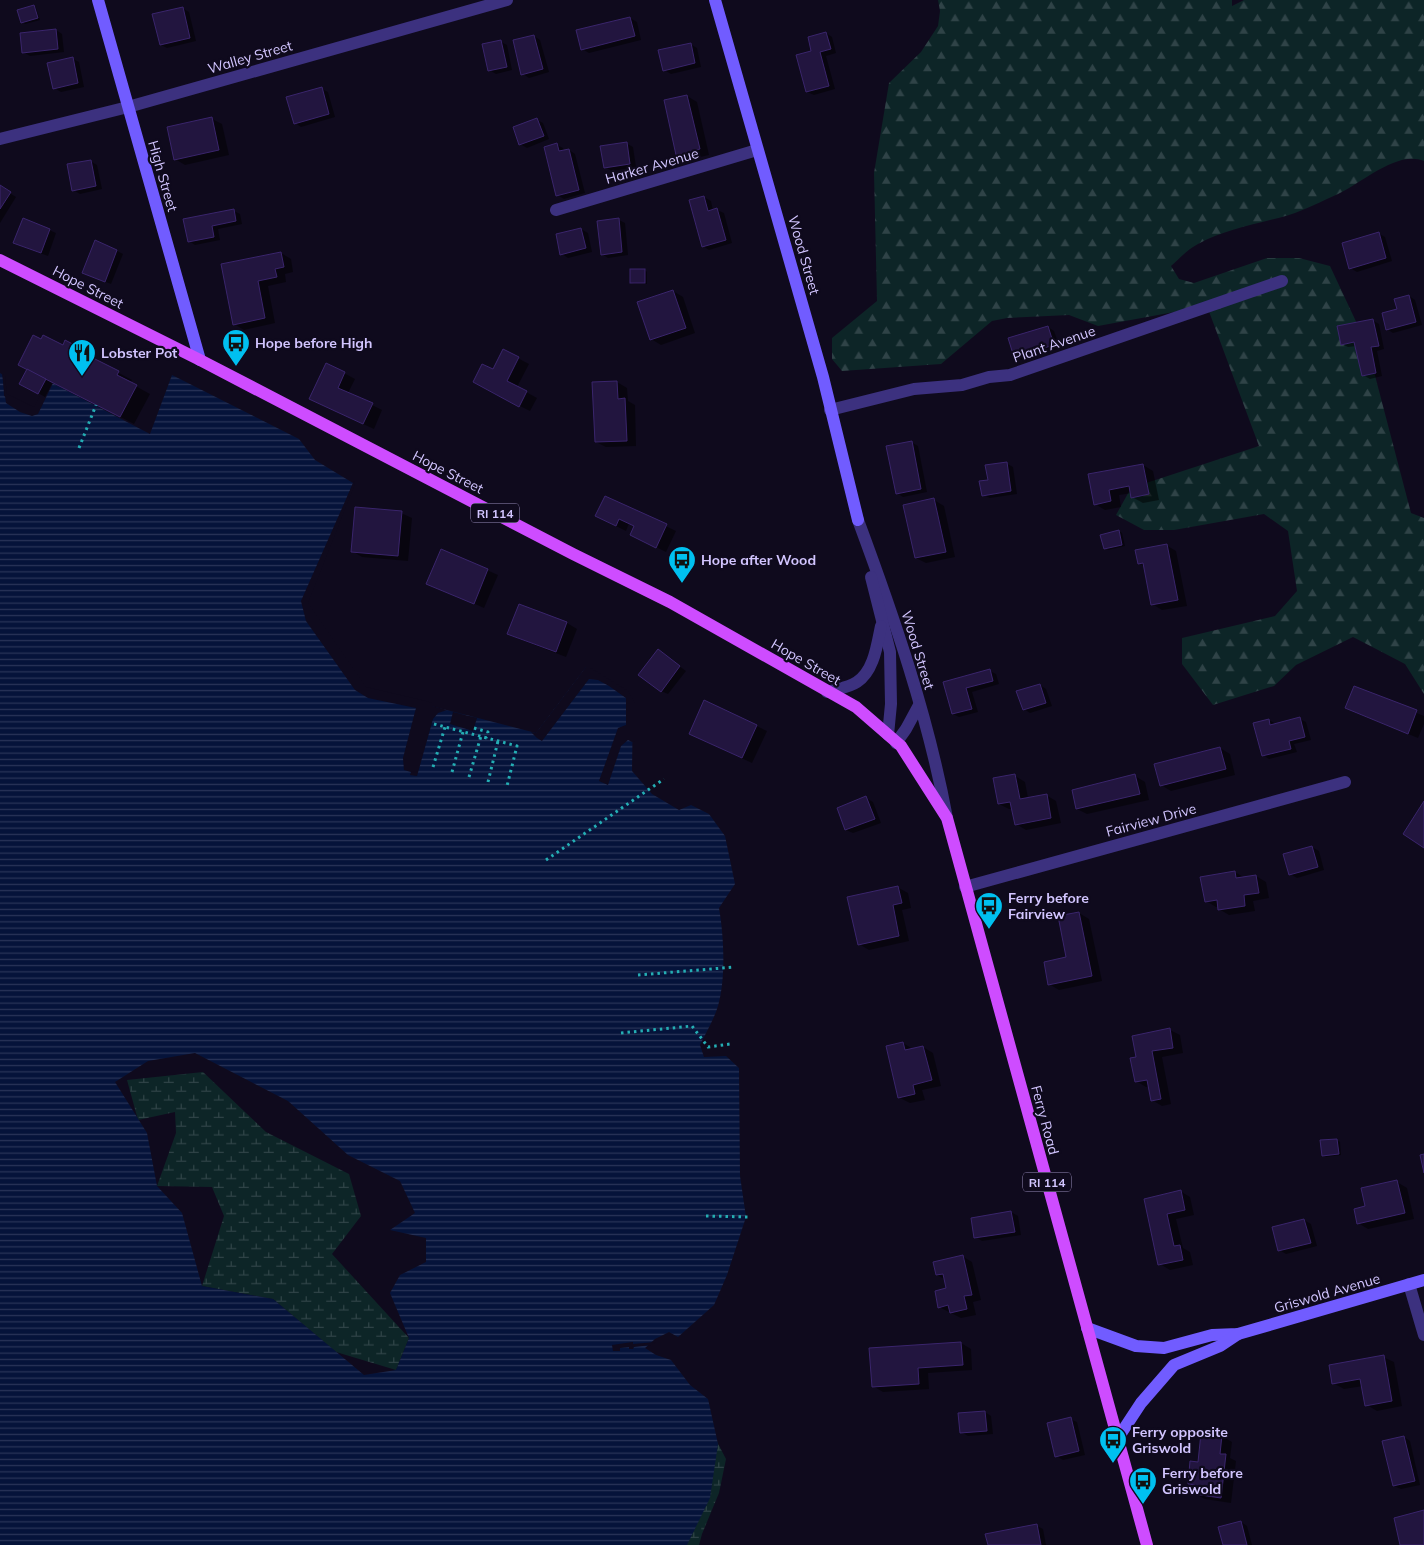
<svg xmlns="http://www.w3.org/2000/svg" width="1424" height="1545" font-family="Mulish,sans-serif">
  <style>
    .forest { fill: url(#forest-firs) }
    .wetland { fill: url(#wetland-marsh) }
    .water { fill: url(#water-rules); fill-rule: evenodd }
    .pier { fill: #0f0a1d }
    .shadow { fill: #0007 }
    .building { fill: #22153f; stroke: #3a256c }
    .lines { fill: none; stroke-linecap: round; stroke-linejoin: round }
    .path { stroke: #24aeb4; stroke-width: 3; stroke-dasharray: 2.5 4; stroke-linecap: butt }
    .street { stroke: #3c317f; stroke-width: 12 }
    .secondary { stroke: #715cff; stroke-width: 12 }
    .primary { stroke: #ce4cff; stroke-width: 12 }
    .labels { text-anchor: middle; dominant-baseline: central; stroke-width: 4.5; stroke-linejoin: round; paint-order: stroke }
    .shield { fill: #0f0a1d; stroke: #988dbb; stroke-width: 1 }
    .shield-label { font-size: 12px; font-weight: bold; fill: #d2c5ff }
    .street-label { font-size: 14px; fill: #d2c5ff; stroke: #0f0a1d }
    .poi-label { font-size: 14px; font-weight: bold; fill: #d2c5ff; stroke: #0f0a1d; text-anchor: start }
  </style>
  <defs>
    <pattern id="forest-firs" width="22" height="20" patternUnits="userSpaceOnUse" patternTransform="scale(1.25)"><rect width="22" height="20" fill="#0d2527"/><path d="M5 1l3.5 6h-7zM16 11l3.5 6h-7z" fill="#2f4347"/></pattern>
    <pattern id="wetland-marsh" width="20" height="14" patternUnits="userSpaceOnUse" patternTransform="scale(1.25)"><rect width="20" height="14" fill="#0d2527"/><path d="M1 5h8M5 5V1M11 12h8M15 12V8" fill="none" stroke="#2f4347"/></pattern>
    <pattern id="water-rules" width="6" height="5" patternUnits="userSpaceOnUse" patternTransform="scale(1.25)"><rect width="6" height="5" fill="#05133a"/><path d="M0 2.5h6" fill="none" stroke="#293458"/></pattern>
  </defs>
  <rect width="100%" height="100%" fill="#0f0a1d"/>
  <path class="forest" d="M 938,0 L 1232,0 L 1232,6 L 1244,0 L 1424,0 L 1424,161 C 1397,150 1362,183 1338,194 C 1322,201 1305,210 1289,215 C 1258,224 1226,229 1198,244 C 1188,249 1179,259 1171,266 L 1179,279 L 1194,283 L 1267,258 L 1299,258 L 1330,266 L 1367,345 L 1411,513 L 1424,518 L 1424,694 L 1405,664 L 1353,637 L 1296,665 L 1274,686 L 1213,705 L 1182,664 L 1182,638 L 1275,616 L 1297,591 L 1288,531 L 1264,514 L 1174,530 L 1144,530 L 1116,515 L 1131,488 L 1259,446 L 1207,306 L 1098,326 L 1069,315 L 1007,318 L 992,321 L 941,364 L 842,371 L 832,359 L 832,338 L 877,301 L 874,173 L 889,83 L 921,52 L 938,26 L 940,11 Z"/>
  <g class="wetland">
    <polygon points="203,1072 266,1132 349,1174 361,1216 332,1254 409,1338 396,1370 336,1352 273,1299 202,1286 224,1216 212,1187 157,1186 176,1133 175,1112 138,1120 127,1080"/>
    <polygon points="714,1436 726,1459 719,1493 702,1534 699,1545 679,1545"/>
  </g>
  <path class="water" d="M 0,373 L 3,375 L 4,396 L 34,410 L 50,382 L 150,434 L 172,375 L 299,439 L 315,460 L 353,483 L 305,603 L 365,689 L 536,733 L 586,667 L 633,703 L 632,771 L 652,794 L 679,810 L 691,805 L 709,814 L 725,836 L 735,884 L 719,908 C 724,937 726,978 718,1006 C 714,1019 706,1033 700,1045 L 704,1057 L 726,1056 L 739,1068 L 740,1176 L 746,1217 L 727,1275 L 714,1305 L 678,1337 L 669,1332 L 655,1339 L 645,1348 L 656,1355 L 671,1360 L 690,1385 L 708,1399 L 718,1444 L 710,1498 L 687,1545 L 0,1545 ZM 195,1053 L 288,1101 L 348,1155 L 400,1181 L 415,1213 L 390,1230 L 426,1238 L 426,1262 L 400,1275 L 390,1293 L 409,1338 L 396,1370 L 364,1375 L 273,1299 L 202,1286 L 182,1213 L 157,1186 L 147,1133 L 115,1082 L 148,1061 Z"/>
  <g class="pier">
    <polygon points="2,374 5,376 7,394 34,407 48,380 53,383 38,414 32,416 20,412 6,403"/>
    <polygon points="354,481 355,484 308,603 366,687 426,701 432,703 432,706 447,710 438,713 433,719 417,776 410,775 411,772 404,770 403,758 416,708 368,698 355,690 306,621 301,601"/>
    <polygon points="586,667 589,667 628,691 635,703 635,741 632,742 628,740 621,746 608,785 599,781 618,728 626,725 626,698 609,686 598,680 589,679 542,741 537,738 531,732 536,733"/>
    <polygon points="453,712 477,718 473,731 450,724"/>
    <polygon points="633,1342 633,1344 656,1342 651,1345 634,1347 633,1349 629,1349 629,1347 620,1348 620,1351 613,1351 612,1345"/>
  </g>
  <g class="shadow">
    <polygon points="34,6 36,8 40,20 25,24 22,22"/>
    <polygon points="182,8 189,12 196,41 167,48 161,45"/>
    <polygon points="630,18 637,22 641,40 589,53 582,49 578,31"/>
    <polygon points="56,30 62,34 64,52 30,56 23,52"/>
    <polygon points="826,33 832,37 836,53 826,56 835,89 814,95 807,92 813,52"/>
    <polygon points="534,36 540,40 549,72 529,78 523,74"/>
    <polygon points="501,42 507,45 512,70 496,74 489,70"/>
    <polygon points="690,44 697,48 701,67 671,74 664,70"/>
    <polygon points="73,59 79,62 84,87 61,92 54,88"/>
    <polygon points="322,89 328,92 335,117 301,127 295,123"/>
    <polygon points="687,96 697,102 709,155 687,160 677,154"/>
    <polygon points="212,119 222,124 229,155 185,165 175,159"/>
    <polygon points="537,120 543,123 549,139 527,148 520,144"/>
    <polygon points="626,143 633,147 636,167 612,171 605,167"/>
    <polygon points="557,145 563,148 564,151 569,150 575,154 585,193 564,199 557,195"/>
    <polygon points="90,161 97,165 102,189 80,194 73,190"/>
    <polygon points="0,187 16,197 0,223"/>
    <polygon points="704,197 711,201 713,211 717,210 724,213 732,243 709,250 703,246"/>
    <polygon points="234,211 240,214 242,224 218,229 220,240 195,245 189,241"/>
    <polygon points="619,220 625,223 628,255 608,258 602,254"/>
    <polygon points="581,229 588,233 592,252 568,258 562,254"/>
    <polygon points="49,230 56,233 48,256 21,246"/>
    <polygon points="1378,233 1385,237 1392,261 1357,272 1350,268"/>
    <polygon points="117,251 123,254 111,284 90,276"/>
    <polygon points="281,253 291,259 293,272 285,274 286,282 268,286 275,323 244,330 234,324 222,265"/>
    <polygon points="645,270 647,272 647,284 634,284 632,283"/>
    <polygon points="673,291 683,297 695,333 661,345 651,339"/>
    <polygon points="1409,296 1415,300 1422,325 1393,333 1387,329"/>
    <polygon points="1372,320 1379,324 1384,349 1377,351 1382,376 1370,379 1363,375 1357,346 1348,347 1342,344"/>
    <polygon points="1048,327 1054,331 1060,348 1021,360 1015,356"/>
    <polygon points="82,350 95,358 94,360 132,380 130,383 150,394 134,424 53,382 45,397 21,383"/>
    <polygon points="504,351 529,364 517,387 537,398 530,411 484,388"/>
    <polygon points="327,364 355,379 348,393 382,410 374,429 320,404"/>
    <polygon points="617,382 627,388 628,401 635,405 636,446 606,447 596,442"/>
    <polygon points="911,442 918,446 927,492 903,497 897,493"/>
    <polygon points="1006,463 1013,467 1017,494 990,498 983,495 989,481"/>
    <polygon points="1143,465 1153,471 1159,500 1143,503 1132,497 1132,493 1119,495 1121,507 1105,510 1095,504 1089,475"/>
    <polygon points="605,497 676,531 666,552 642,540 636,526 629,523 626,531 596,516"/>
    <polygon points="934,500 944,506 955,557 926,563 916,558"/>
    <polygon points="401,513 412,518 408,561 362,557 352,551"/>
    <polygon points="1119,531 1122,533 1125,546 1108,550 1105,548"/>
    <polygon points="1166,545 1176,551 1187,606 1162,610 1152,604 1145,567 1139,563"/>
    <polygon points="442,550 498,575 484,608 428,583"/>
    <polygon points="520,606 567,623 577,629 566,657 519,639 509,633"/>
    <polygon points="664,655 686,671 668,694 661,691"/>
    <polygon points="990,671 996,674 999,684 972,692 978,712 959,717 953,714 944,683"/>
    <polygon points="1040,685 1046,689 1052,706 1030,713 1024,709"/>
    <polygon points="1354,688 1424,716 1424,724 1418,738 1356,713 1346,707"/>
    <polygon points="705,702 767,731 752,763 701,739"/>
    <polygon points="1300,719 1306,722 1311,740 1294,744 1297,752 1269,759 1263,755 1269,720 1276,724"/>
    <polygon points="1220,748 1230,754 1235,775 1171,791 1161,785"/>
    <polygon points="1015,776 1025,782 1028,798 1046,795 1056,801 1061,823 1026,830 1016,824 1013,809 1009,809 999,804"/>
    <polygon points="1135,776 1145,782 1149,800 1087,814 1077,809"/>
    <polygon points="866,798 873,802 881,823 853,833 846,830 838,808"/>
    <polygon points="1312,847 1319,851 1324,870 1297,878 1290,874"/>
    <polygon points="1235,872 1245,878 1256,876 1266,882 1269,898 1253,901 1255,911 1229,915 1219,909 1219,907 1216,907 1206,901"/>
    <polygon points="897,887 908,893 911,908 902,910 909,941 869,950 859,944"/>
    <polygon points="1079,913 1089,919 1102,981 1059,990 1049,984 1068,958"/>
    <polygon points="1170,1030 1180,1035 1183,1053 1162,1057 1171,1104 1162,1106 1152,1100 1150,1086 1146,1087 1136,1081 1137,1058"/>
    <polygon points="903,1043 913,1049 923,1047 933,1053 941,1086 922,1090 925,1100 910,1103 900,1098"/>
    <polygon points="1337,1140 1340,1142 1341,1155 1326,1157 1323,1155"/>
    <polygon points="1397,1182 1407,1188 1414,1219 1368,1229 1358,1223 1367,1207"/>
    <polygon points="1180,1191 1190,1197 1194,1215 1176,1219 1183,1248 1190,1252 1193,1265 1170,1270 1160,1264 1145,1199"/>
    <polygon points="1011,1212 1018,1216 1021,1235 982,1241 976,1237"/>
    <polygon points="1304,1220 1311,1224 1317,1246 1286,1254 1279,1250"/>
    <polygon points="962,1256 972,1262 981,1300 973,1302 976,1315 961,1318 939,1307 948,1289 946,1280 937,1275"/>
    <polygon points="961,1343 971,1349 972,1370 928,1373 929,1389 883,1392 873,1386"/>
    <polygon points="1383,1357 1394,1362 1402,1406 1377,1411 1367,1405 1363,1386 1344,1389 1333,1383"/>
    <polygon points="985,1412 991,1416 993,1434 968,1436 961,1432"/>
    <polygon points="1070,1419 1077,1422 1085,1455 1063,1460 1056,1456"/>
    <polygon points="1222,1436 1232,1442 1230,1458 1236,1461 1231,1503 1205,1499 1195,1494 1196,1487 1189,1483 1199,1463"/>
    <polygon points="1404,1437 1410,1441 1420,1485 1401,1489 1394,1486"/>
    <polygon points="1241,1522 1247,1526 1252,1545 1224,1545"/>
    <polygon points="1037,1526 1043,1529 1046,1545 989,1545"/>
  </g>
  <g class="building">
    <polygon points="34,5 38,18 21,23 17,10"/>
    <polygon points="183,7 190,38 160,45 152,14"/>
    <polygon points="630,17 635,36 581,50 576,30"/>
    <polygon points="56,29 58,49 22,53 20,33"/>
    <polygon points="826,32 831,49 820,52 829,86 806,92 796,55 811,51 808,37"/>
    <polygon points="534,35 543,69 521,75 513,40"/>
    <polygon points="501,40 507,67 488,71 482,44"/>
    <polygon points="691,43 695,63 663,71 658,50"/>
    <polygon points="73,57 78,83 53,89 47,63"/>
    <polygon points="322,87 329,114 294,124 286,97"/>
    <polygon points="687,95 700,149 676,155 664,100"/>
    <polygon points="212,117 219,150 174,160 167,127"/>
    <polygon points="537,118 544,136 519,145 513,127"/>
    <polygon points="627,142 630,164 604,168 600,146"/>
    <polygon points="557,143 559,151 569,149 579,190 556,196 544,147"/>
    <polygon points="91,160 96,186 72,191 67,164"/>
    <polygon points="0,185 11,192 0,209"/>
    <polygon points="704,196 708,211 717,208 726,240 702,247 689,200"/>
    <polygon points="234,209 236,221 212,226 214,237 188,242 183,219"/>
    <polygon points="23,218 50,229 41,253 13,243"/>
    <polygon points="619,218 622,252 601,255 597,221"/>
    <polygon points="581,228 586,248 560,255 556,234"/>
    <polygon points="1379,232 1386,258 1349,269 1342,243"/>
    <polygon points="95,240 117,250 105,282 82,273"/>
    <polygon points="281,252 284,267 275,269 277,277 258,281 265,318 233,325 221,264"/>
    <rect x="630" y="269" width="15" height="14"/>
    <polygon points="673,290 686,328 650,340 637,302"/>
    <polygon points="1409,295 1416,322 1386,330 1382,313 1397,309 1394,299"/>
    <polygon points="1373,319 1379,346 1371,347 1376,373 1362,376 1354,342 1341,345 1337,326"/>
    <polygon points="1048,326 1054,345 1014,357 1008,338"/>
    <polygon points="33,335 41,339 43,335 63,345 65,340 82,349 81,352 119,371 117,375 137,385 120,417 18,365"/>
    <polygon points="503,349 519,357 507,381 527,391 519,407 473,382 482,364 493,369"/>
    <polygon points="326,363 345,372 338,388 373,403 363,424 309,399"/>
    <polygon points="27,369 46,379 38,394 19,384"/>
    <polygon points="617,381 618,399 625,398 627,441 595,442 592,382"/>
    <polygon points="912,441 921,489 896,494 886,446"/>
    <polygon points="1007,462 1011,491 982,496 979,481 988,480 985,465"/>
    <polygon points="1143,464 1149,494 1131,498 1129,486 1109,490 1111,501 1094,505 1088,474"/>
    <polygon points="605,496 667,524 656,548 630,535 634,526 619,519 616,526 595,516"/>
    <polygon points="934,498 946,552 915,558 903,505"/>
    <polygon points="355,507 402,511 398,556 351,552"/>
    <polygon points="1119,530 1122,545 1104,549 1100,535"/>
    <polygon points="1167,544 1178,600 1151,605 1143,563 1138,564 1135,550"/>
    <polygon points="441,549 488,569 474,604 426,584"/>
    <polygon points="519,604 567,622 556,652 507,634"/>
    <polygon points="658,649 680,666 661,692 638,675"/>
    <polygon points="990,669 993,681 966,688 972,709 952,714 943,682"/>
    <polygon points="1040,684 1046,703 1023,710 1016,691"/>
    <polygon points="1354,686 1417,710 1408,734 1345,708"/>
    <polygon points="704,700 757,725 742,758 689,734"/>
    <polygon points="1300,717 1305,737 1289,741 1291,749 1262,756 1253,723 1269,719 1270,725"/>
    <polygon points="1220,747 1226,769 1160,786 1154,764"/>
    <polygon points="1015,774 1020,799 1047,794 1051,818 1015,825 1010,802 998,804 993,778"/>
    <polygon points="1135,774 1140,794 1076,809 1072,790"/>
    <polygon points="866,796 875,819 845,830 837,808"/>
    <polygon points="1424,801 1424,848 1403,834"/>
    <polygon points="1312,846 1318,867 1289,875 1283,854"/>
    <polygon points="1235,871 1236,878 1256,875 1259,893 1244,895 1245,906 1218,910 1217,900 1205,902 1200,877"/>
    <polygon points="898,886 902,903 893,905 899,936 858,945 847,897"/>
    <polygon points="1079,912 1092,976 1048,985 1044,962 1066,957 1058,916"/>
    <polygon points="1170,1028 1173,1048 1152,1051 1161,1099 1151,1101 1147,1080 1135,1082 1130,1058 1136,1057 1132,1036"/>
    <polygon points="903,1042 905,1050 923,1046 932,1080 913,1085 915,1094 898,1098 886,1046"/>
    <polygon points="1337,1139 1339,1154 1322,1156 1320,1140"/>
    <polygon points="1424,1154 1424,1173 1420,1155"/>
    <polygon points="1397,1180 1405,1213 1357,1224 1354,1209 1365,1206 1361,1188"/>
    <polygon points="1181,1190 1185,1210 1167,1214 1174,1246 1180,1245 1183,1260 1158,1265 1144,1199"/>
    <polygon points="1011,1211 1015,1232 974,1238 971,1218"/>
    <polygon points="1304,1219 1311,1243 1278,1251 1272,1227"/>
    <polygon points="963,1255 972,1295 964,1296 967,1309 950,1313 948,1305 938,1308 935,1291 946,1288 943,1274 936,1275 933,1262"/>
    <polygon points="961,1342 963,1365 918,1368 919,1384 872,1387 869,1348"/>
    <polygon points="1384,1355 1392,1401 1365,1406 1360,1379 1332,1384 1329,1365"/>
    <polygon points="985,1411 987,1431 960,1433 958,1413"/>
    <polygon points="1071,1417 1079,1451 1055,1457 1047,1423"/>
    <polygon points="1201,1433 1222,1435 1220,1454 1226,1454 1221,1498 1194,1494 1195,1485 1188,1484 1190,1461 1198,1462"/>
    <polygon points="1404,1436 1415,1481 1393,1486 1382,1441"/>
    <polygon points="1424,1510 1424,1545 1400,1545 1394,1518"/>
    <polygon points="1241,1521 1247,1545 1223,1545 1218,1527"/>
    <polygon points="1037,1524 1041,1545 988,1545 985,1534"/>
  </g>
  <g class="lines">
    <g class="path">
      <polyline points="79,448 96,405"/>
      <polyline points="434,724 517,746 507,786"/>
      <polyline points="474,728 488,732 486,738"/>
      <polyline points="433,767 445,727"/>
      <polyline points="452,772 463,732"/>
      <polyline points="469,777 481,736"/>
      <polyline points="488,782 498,741"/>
      <polyline points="546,860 664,779"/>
      <polyline points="638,975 735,967"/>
      <polyline points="621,1033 692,1026 708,1047 730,1044"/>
      <polyline points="706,1216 750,1217"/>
    </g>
    <g class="street">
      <polyline points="0,139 128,107 507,0"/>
      <polyline points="556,210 757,150"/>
      <polyline points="830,410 914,389 962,385 989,377 1010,375 1282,281"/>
      <path d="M 858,520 C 894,617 928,716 947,818"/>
      <polyline points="871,577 890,652 891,704 888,735"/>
      <path d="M 827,692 C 836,689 848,688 857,682 C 874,671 877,645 881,626"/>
      <polyline points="896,743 906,729 919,705"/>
      <polyline points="965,887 1345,782"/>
      <polyline points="1409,1284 1424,1335"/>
    </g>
    <g class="secondary">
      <polyline points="98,0 200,360"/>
      <polyline points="715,0 823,377 858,520"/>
      <polyline points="1087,1328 1136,1346 1164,1348 1212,1335 1238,1334 1424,1280"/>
      <polyline points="1118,1438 1141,1403 1174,1365 1220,1346 1238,1334"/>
    </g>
    <polyline class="primary" points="0,260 200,360 573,554 670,602 856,707 901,746 947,818 1147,1545"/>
  </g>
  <defs>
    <symbol id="bus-pin" viewBox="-11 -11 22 30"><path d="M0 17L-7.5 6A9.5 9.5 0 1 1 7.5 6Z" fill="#00c0f0" stroke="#0f0a1d"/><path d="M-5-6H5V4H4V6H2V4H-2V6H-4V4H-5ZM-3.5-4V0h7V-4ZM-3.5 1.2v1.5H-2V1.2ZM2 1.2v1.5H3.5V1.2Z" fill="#111"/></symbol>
    <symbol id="restaurant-pin" viewBox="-11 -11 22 30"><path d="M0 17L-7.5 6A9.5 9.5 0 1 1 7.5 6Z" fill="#00c0f0" stroke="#0f0a1d"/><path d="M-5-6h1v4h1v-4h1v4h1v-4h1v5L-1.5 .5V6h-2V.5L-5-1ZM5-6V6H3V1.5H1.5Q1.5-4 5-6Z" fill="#111"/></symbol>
  </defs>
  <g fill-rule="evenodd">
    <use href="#bus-pin" x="220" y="327" width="32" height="43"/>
    <use href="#restaurant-pin" x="66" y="337" width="32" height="43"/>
    <use href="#bus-pin" x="666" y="544" width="32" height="43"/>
    <use href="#bus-pin" x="973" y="890" width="32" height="43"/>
    <use href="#bus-pin" x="1097" y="1424" width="32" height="43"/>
    <use href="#bus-pin" x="1127" y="1465" width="32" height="43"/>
  </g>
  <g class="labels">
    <g class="shield">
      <rect x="471" y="503.5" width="48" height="19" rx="4"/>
      <rect x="1023" y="1172.5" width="48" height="19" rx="4"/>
    </g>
    <g class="shield-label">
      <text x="495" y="513">RI 114</text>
      <text x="1047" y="1182">RI 114</text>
    </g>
    <g class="street-label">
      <text transform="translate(250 57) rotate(-16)">Walley Street</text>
      <text transform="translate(652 166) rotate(-16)">Harker Avenue</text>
      <text transform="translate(163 176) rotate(74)">High Street</text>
      <text transform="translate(804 255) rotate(74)">Wood Street</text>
      <text transform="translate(88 287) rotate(27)">Hope Street</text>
      <text transform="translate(1054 344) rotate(-19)">Plant Avenue</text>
      <text transform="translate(448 472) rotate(27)">Hope Street</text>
      <text transform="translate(918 650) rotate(73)">Wood Street</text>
      <text transform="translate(806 662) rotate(30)">Hope Street</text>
      <text transform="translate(1151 820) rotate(-15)">Fairview Drive</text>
      <text transform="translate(1045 1120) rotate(75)">Ferry Road</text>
      <text transform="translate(1327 1293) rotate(-16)">Griswold Avenue</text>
    </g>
    <g class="poi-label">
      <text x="255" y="343">Hope before High</text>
      <text x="101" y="353">Lobster Pot</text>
      <text x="701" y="560">Hope after Wood</text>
      <text x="1008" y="898">Ferry before<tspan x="1008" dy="16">Fairview</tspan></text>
      <text x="1132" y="1432">Ferry opposite<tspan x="1132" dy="16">Griswold</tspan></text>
      <text x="1162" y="1473">Ferry before<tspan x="1162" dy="16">Griswold</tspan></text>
    </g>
  </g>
</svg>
